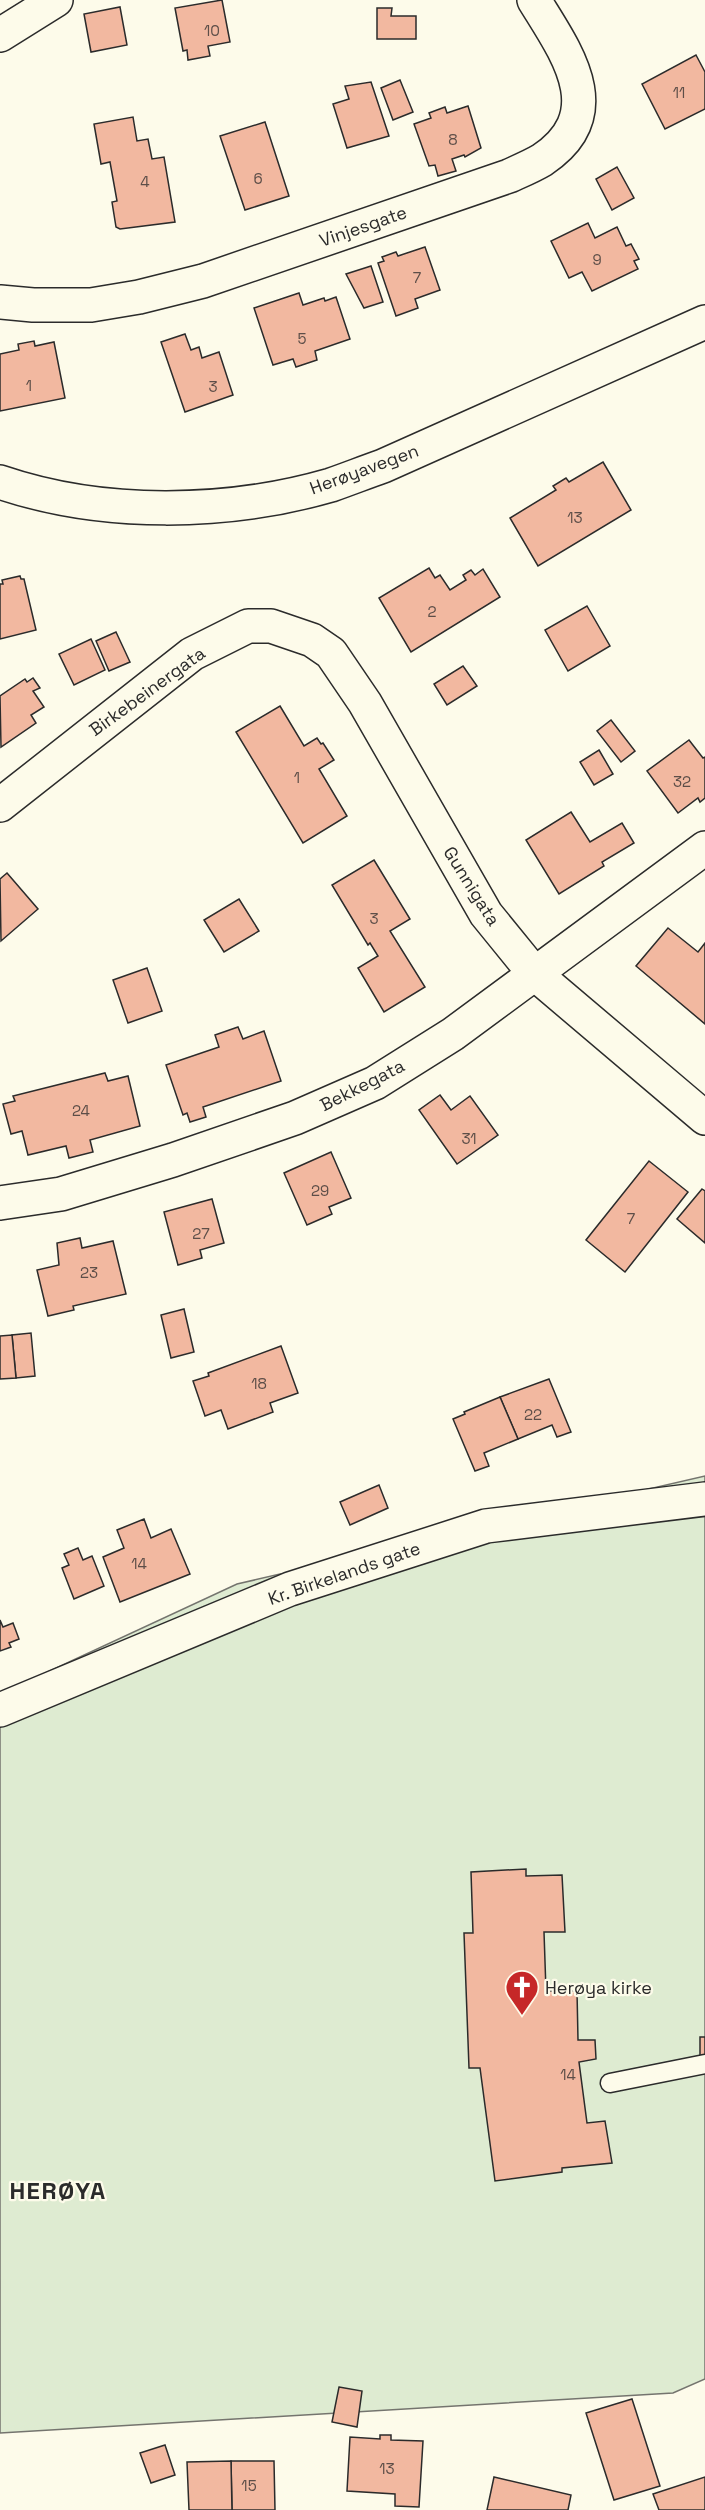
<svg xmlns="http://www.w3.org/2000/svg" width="705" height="2510" font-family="'Space Grotesk',sans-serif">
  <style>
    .green { fill: #deebd1; stroke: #74746e; stroke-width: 1.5 }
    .building { fill: #f2b8a0; stroke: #2b2b2b; stroke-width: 1.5 }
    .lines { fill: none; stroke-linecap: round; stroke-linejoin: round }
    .lane-casing { stroke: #2b2b2b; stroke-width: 21 }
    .street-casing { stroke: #2b2b2b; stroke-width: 36 }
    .highway-casing { stroke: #2b2b2b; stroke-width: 36 }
    .lane { stroke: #fdfbea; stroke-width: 18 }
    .street { stroke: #fdfbea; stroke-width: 33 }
    .highway { stroke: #fdfbea; stroke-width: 33 }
    .labels { text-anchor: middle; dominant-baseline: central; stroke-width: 4.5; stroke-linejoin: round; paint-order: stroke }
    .number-label { font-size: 15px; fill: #5d4e48 }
    .street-label { font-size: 18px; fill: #2b2b2b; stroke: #fdfbea }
    .poi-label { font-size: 18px; fill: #2b2b2b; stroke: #fdfbea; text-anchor: start }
    .district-label { font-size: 24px; font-weight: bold; letter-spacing: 1.5px; fill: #2b2b2b; stroke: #fdfbea }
  </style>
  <rect width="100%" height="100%" fill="#fdfbea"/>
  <polygon class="green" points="705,1476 705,2379 673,2393 0,2433 0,1694 237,1584"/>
  <g class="building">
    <polygon points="222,0 230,42 208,46 210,56 188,60 187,50 183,51 175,8"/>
    <polygon points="120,7 127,45 91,52 84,14"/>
    <polygon points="377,8 392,8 391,16 416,16 416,39 377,39"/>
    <polygon points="696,55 705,72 705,109 665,129 642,84"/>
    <polygon points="400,80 413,112 393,120 381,88"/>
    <polygon points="371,82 389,136 347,148 333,104 349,99 345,86"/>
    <polygon points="468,106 481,148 465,157 464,155 452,159 456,171 438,176 435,165 429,166 414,124 431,118 429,113 445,107 447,113"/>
    <polygon points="133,117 137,141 148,139 152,159 164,157 175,222 120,229 116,227 112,202 117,201 110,162 101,164 94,124"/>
    <polygon points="265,122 289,196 245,210 220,136"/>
    <polygon points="617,167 634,198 612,210 596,179"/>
    <polygon points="588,223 595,238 617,227 626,246 631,244 639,259 634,261 638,269 592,291 582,272 569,278 551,241"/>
    <polygon points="425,247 440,290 415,299 418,308 396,316 378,263 384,261 382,257 396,252 398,256"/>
    <polygon points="371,266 383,302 364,308 346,274"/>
    <polygon points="299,293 303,305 324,298 325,301 336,297 350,339 315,351 317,360 296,367 293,359 273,365 254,308"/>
    <polygon points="185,334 191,350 199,347 202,358 219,352 233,395 185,412 161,342"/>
    <polygon points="34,341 35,346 54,342 65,398 0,411 0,354 19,350 18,344"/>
    <polygon points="603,462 631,510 538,566 510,518 556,490 553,486 566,478 569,482"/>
    <polygon points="429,568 435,578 440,575 450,590 466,580 463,575 471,570 475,575 483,569 500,597 411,652 379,598"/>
    <polygon points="20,576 21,579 24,579 36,630 0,639 0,584 3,584 2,580"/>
    <polygon points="587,606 610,646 568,671 545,630"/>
    <polygon points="116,632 130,662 109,671 96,641"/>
    <polygon points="91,639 105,670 74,685 59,654"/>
    <polygon points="463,666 477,686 447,705 434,684"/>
    <polygon points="33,678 40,688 33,691 44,707 31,715 36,723 1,747 0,696 25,679 27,682"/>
    <polygon points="280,706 304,746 317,738 321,744 323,743 334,760 319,769 347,816 303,843 236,732"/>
    <polygon points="611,720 635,751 621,762 597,731"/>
    <polygon points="689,740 703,758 705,757 705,798 700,802 698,798 678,813 647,771"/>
    <polygon points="599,750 613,774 594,785 580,762"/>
    <polygon points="571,812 590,842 622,823 634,843 602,862 604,866 559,894 526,840"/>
    <polygon points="374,860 410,919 390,931 425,987 384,1012 358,968 378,956 370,943 368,945 332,885"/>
    <polygon points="7,873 38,909 1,941 0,879"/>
    <polygon points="239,899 259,931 224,952 204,920"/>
    <polygon points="668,928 698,952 705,943 705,1024 636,966"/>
    <polygon points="147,968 162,1011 128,1023 113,980"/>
    <polygon points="238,1027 243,1039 264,1031 281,1081 203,1107 206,1117 190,1122 187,1113 183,1115 166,1065 219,1047 215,1035"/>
    <polygon points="105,1073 108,1081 128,1076 140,1126 90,1140 93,1152 69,1158 66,1146 28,1155 22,1131 11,1134 3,1104 15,1101 13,1096"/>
    <polygon points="440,1095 451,1110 470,1096 498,1135 457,1164 419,1110"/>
    <polygon points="331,1152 351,1198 329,1207 332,1214 307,1225 284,1173"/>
    <polygon points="649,1161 688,1192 625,1272 586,1240"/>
    <polygon points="702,1189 705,1191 705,1243 677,1219"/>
    <polygon points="212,1199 224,1243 200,1250 202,1258 178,1265 164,1212"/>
    <polygon points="80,1238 82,1248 113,1241 126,1294 73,1306 74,1310 48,1316 37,1270 59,1265 57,1243"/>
    <polygon points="184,1309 194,1352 171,1358 161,1315"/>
    <polygon points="31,1333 35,1376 16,1378 12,1335"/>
    <polygon points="12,1335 16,1378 0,1379 0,1336"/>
    <polygon points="281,1346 298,1393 270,1403 273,1412 228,1429 221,1410 205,1416 193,1381 209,1376 208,1373"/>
    <polygon points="549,1379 571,1432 557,1437 552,1425 518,1439 500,1397"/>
    <polygon points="500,1397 518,1439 484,1453 489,1466 475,1471 453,1419 465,1414 464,1412"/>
    <polygon points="379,1485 388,1508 350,1525 340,1502"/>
    <polygon points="144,1519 151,1538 171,1529 190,1574 120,1602 103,1557 124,1548 117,1530"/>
    <polygon points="78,1548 83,1560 92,1556 104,1586 74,1599 62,1568 69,1565 64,1554"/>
    <polygon points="0,1620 3,1627 13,1623 19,1639 9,1643 11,1647 0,1651"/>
    <polygon points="526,1869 526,1876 562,1875 565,1932 544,1932 546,1991 577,1991 578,2040 595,2040 596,2059 579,2062 587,2123 605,2121 612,2163 562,2168 562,2172 495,2181 480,2068 469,2068 464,1933 473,1933 471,1872"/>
    <rect x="700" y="2037" width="5" height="20"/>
    <polygon points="339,2387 362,2391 357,2427 332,2422"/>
    <polygon points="632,2399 660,2486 614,2500 586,2413"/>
    <polygon points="380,2435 391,2435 391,2440 423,2441 419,2507 395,2506 395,2494 347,2491 350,2437 380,2439"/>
    <polygon points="165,2445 175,2475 151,2483 140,2453"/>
    <polygon points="231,2461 274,2461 275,2510 232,2510"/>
    <polygon points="231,2461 232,2510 189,2510 187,2462"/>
    <polygon points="494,2477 571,2495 568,2510 487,2510"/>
    <polygon points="705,2477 705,2510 659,2510 653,2494"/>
  </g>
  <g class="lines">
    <defs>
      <polyline id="lane" points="610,2083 705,2064"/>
      <g id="street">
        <polyline points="0,35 56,0"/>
        <path d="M 0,302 L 33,305 L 91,305 L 139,297 L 203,281 L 509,176 C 520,171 532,166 542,160 C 612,113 566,52 534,0"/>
        <polyline points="0,805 192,654 248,626 271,626 312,640 331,653 365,703 486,914 534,973 705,1118"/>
        <polyline points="0,1203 61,1194 173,1160 295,1118 375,1083 453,1034 705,848"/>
        <polyline points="0,1710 290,1589 486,1526 705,1499"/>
      </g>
      <path id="highway" d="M 0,482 C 103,517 227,515 331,485 C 348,479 366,472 383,466 L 705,322"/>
    </defs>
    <use href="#lane" class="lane-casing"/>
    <use href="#street" class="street-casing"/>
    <use href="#highway" class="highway-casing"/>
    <use href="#lane" class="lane"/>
    <use href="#street" class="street"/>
    <use href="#highway" class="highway"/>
  </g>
  <defs>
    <symbol id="church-pin" viewBox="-11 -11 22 30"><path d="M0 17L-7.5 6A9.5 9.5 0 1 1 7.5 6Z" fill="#c62828" stroke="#fdfbea"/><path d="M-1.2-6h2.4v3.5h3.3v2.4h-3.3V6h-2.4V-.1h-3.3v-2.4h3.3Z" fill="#fff"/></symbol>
  </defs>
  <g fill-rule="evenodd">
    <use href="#church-pin" x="503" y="1968" width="38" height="52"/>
  </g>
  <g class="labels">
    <g class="number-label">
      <text x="212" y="30">10</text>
      <text x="679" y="92">11</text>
      <text x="453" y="139">8</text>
      <text x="258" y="178">6</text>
      <text x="145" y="181">4</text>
      <text x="597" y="259">9</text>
      <text x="417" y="277">7</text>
      <text x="302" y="338">5</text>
      <text x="29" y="385">1</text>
      <text x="213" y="386">3</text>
      <text x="575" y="517">13</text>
      <text x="432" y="611">2</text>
      <text x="297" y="777">1</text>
      <text x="682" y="781">32</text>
      <text x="374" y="918">3</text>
      <text x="81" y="1110">24</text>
      <text x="469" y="1138">31</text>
      <text x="320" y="1190">29</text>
      <text x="631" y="1218">7</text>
      <text x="201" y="1233">27</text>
      <text x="89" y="1272">23</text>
      <text x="259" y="1383">18</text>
      <text x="533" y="1414">22</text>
      <text x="139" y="1563">14</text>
      <text x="568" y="2074">14</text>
      <text x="387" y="2468">13</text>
      <text x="249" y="2485">15</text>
    </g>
    <g class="street-label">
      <text transform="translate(363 226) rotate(-19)">Vinjesgate</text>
      <text transform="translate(364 469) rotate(-20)">Herøyavegen</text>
      <text transform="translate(147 691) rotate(-36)">Birkebeinergata</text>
      <text transform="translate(472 886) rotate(58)">Gunnigata</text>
      <text transform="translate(362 1085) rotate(-27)">Bekkegata</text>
      <text transform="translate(344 1573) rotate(-19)">Kr. Birkelands gate</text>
    </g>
    <g class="poi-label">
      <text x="545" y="1987">Herøya kirke</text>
    </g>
    <g class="district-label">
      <text x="58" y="2190">HERØYA</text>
    </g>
  </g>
</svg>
